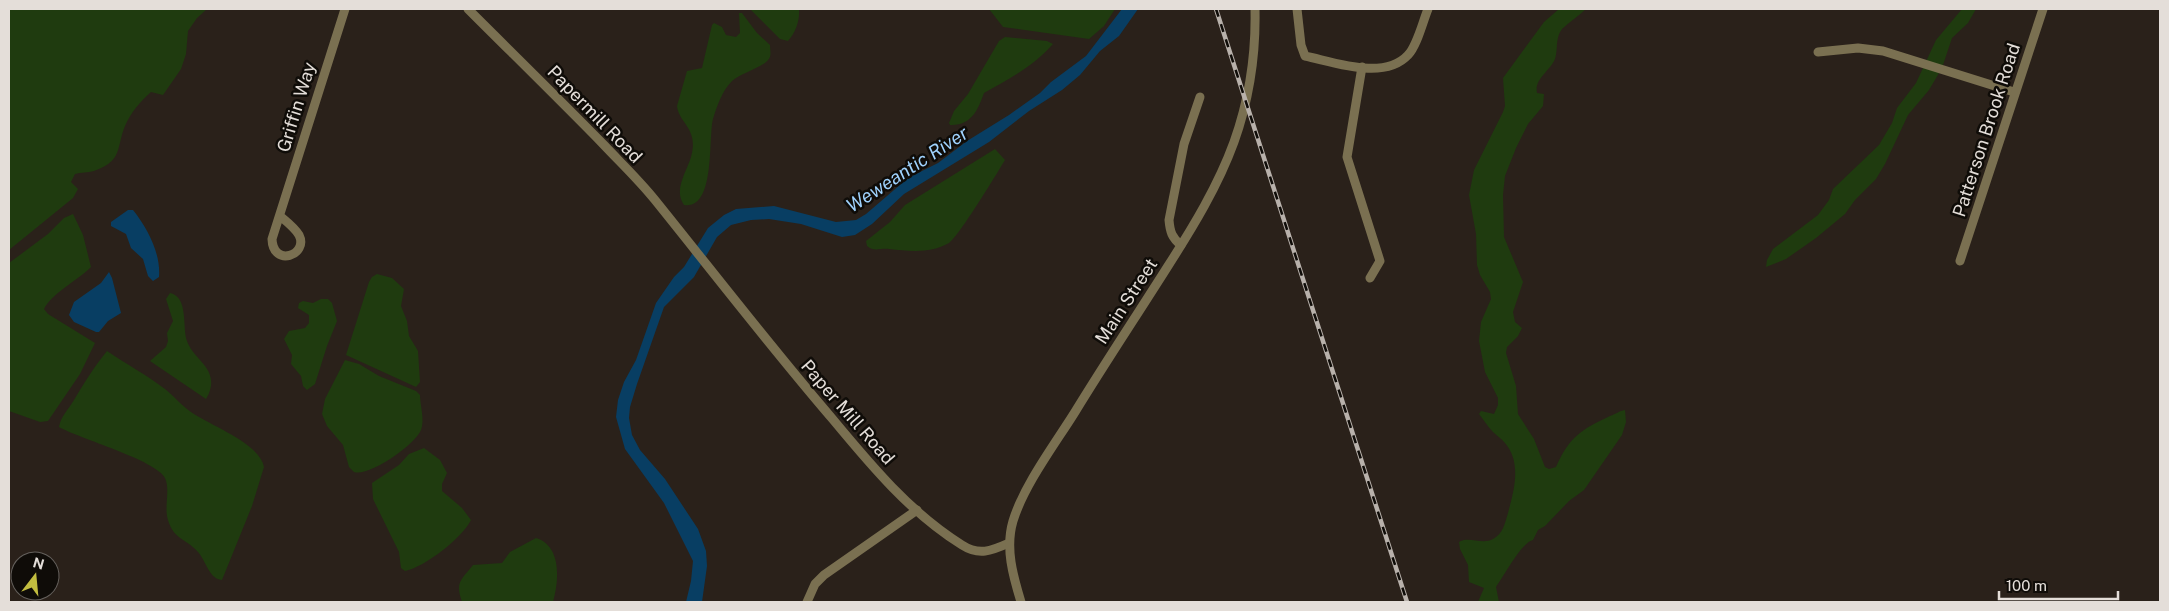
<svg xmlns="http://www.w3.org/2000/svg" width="2169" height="611" font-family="'Public Sans',sans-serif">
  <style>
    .green { fill: #1f3b0f }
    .water { fill: #083e63 }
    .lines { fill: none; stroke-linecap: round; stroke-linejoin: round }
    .street { stroke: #7a7051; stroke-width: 9 }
    .rail-casing { stroke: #b8b1ab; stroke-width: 4.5 }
    .rail { stroke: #0f0c08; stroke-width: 2.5; stroke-dasharray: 8; stroke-linecap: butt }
    .labels { text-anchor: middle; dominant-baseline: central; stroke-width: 5; stroke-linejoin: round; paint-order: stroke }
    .street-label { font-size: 18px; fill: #e4ded9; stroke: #0f0c08 }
    .water-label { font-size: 19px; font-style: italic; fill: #9fd2fd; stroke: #0f0c08 }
  </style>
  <rect width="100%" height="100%" fill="#2a211a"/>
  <g class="green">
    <path d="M 9,9 L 207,9 L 197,18 L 188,31 L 186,54 L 181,69 L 163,95 L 151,92 C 140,102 131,112 125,126 C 116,148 123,161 94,171 C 88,173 81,172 75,174 L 71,182 L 78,189 L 73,198 L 9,250 Z"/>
    <path d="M 750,9 L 799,9 C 800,20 796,32 788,41 L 780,39 Z"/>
    <polygon points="989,9 1115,9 1104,26 1089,39 1003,27"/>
    <path d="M 1559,9 L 1586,9 C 1579,16 1569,22 1562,29 C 1555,38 1558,50 1555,59 C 1550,71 1534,79 1537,93 L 1544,94 L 1543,106 L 1528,124 L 1516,148 L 1505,176 L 1503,195 L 1504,237 L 1523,282 L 1513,312 L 1515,322 L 1522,328 L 1518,336 L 1507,347 L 1506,353 L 1516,386 L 1518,414 L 1534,439 L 1545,467 L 1549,469 L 1556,467 C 1569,437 1582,429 1610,416 C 1616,414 1619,411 1625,410 L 1626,422 L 1622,435 L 1584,490 L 1569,501 L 1545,526 L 1538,530 L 1533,540 C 1522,542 1504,576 1496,587 L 1499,602 L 1478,602 L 1484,588 L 1469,582 L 1468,565 L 1460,549 L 1459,542 C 1468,536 1483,545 1493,539 C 1503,534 1505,523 1508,513 C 1514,490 1522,463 1505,443 C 1502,439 1497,436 1493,432 C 1488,427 1484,420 1479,414 L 1481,411 L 1494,414 L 1498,405 L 1498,398 L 1485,372 L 1479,341 L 1481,322 L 1491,299 L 1490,292 L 1480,275 L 1477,265 L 1476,234 L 1469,195 L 1474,170 L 1503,112 L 1505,106 L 1503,78 L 1544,22 Z"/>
    <polygon points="1962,9 1976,9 1968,23 1952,38 1942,68 1929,90 1908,115 1885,164 1876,179 1855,200 1845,214 1816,238 1786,259 1766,267 1767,260 1773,249 1818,215 1829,200 1833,189 1879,145 1892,123 1897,108 1916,83 1936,40"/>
    <path d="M 739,13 L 742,13 L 757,33 L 770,45 C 770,50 772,56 768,60 C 763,67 740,74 732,81 C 722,91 717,106 713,119 C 708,137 716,210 684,205 C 673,190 687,171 691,157 C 699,128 679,124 677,106 L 687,71 L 702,68 L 712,25 L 714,23 L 722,27 L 726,35 L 736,37 L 740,33 Z"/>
    <path d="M 1005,37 L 1047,41 L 1053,44 C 1035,65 1008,80 984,93 C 978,110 971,126 950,125 L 949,123 L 954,111 L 968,94 L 999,41 Z"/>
    <path d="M 995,149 L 1005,160 C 996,175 959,236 949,243 C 930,254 909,251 889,249 C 880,248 874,252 867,246 L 866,241 L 890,222 L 905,205 Z"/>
    <path d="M 73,214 L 83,235 L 91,267 C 78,280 51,294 44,309 L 48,314 L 95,343 L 80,374 L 48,421 L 40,422 L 9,411 L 9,263 L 48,234 L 64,218 Z"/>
    <polygon points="377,274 392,278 404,289 401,306 407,321 409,336 418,351 420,382 416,387 346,355 369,282 372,277"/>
    <path d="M 170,293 C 189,297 182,328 187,341 C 192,356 210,365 211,380 C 212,387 209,394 206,399 L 150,361 L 166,347 L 168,341 L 167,333 L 173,321 L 166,299 Z"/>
    <polygon points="321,299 328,299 332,303 337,321 327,346 315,384 307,390 303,386 301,376 291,364 292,355 284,339 289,331 305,328 309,323 309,315 298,308 299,303 303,301 313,303"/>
    <path d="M 107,351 C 126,364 147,375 165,389 C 174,396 182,406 191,412 C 209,425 260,443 264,467 L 252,506 L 222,580 C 209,579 206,561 198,552 C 186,538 172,540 167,516 C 165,504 170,489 165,478 C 156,460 80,439 59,427 C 61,416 68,410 74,400 C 84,383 94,367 107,351 Z"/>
    <path d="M 345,360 L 359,364 L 379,376 L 416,391 L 420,395 C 420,405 425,420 421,430 C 415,445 369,477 354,472 L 349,467 L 343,445 L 327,426 L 322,414 L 325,399 Z"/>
    <path d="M 424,448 L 440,460 L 447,473 L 442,484 L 442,491 L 462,508 L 471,520 C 462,538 425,567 405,571 L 401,568 L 399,552 L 373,499 L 372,483 L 399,465 L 409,454 Z"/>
    <path d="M 536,538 C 562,546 559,581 553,602 L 462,602 C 455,582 461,580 473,565 L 502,563 L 510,552 Z"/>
  </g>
  <g class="water">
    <polygon points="1122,9 1138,9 1119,36 1100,51 1080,75 1062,90 1029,111 989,142 904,194 872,224 855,235 842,237 801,224 769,219 751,220 731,225 717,237 694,277 664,307 637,384 630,407 629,418 632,435 640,450 665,479 698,529 706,551 707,566 702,602 686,602 691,581 693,561 664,503 625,449 616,417 618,400 624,382 636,360 656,303 674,277 684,267 708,228 724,215 736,209 774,206 836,222 856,220 866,214 908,178 938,163 967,141 1009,115 1040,93 1051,82 1086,56"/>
    <path d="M 128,210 L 133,210 C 148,229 161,254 159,277 L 153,281 L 148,276 L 143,259 L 131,248 L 126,234 L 111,226 L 111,222 Z"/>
    <polygon points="109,272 112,278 121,313 108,321 99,332 96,332 74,322 69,315 74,302 101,283"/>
  </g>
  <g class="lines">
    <g class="street">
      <path d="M 468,9 C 513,54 559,99 604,145 C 621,163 639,180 655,200 C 713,272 770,346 830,416 C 869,463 909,512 962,545 C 979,556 991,551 1009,543"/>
      <path d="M 1297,9 L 1301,45 L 1305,56 C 1334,62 1384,81 1408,55 C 1417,46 1423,21 1428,9"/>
      <polyline points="1818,52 1858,48 1883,51 2014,92"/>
      <polyline points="1362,67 1347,157 1380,261 1370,278"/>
      <path d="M 280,216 C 286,221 295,228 299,235 C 309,255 273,268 272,239 L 345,9"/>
      <path d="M 1181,245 C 1172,238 1170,232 1169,220 L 1184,144 L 1200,97"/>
      <polyline points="1960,261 2043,9"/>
      <polyline points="807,602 815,584 824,575 917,510"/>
      <path d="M 1021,602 C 1013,576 1005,548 1013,521 C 1024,485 1055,444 1075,412 C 1105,363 1137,315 1168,266 C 1193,227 1218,186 1234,142 C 1249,100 1256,54 1255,9"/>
    </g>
    <defs>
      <polyline id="rail" points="1216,9 1407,602"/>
    </defs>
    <use href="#rail" class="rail-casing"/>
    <use href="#rail" class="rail"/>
  </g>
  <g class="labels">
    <g class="street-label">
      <text transform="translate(296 107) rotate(-73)">Griffin Way</text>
      <text transform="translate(595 114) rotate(46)">Papermill Road</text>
      <text transform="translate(1986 130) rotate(-72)">Patterson Brook Road</text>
      <text transform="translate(1126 301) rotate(-57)">Main Street</text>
      <text transform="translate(848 412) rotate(49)">Paper Mill Road</text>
    </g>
    <g class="water-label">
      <text transform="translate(907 169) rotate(-33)">Weweantic River</text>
    </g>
  </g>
  <rect width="2169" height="611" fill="none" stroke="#e4ded9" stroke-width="20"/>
  <g transform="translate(35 576) rotate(16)"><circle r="24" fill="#0f0c08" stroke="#64605c"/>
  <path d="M0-4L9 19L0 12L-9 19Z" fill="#c2bd3f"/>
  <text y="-8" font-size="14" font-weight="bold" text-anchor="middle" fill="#e4ded9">N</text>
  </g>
  <path d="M1999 591v8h119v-8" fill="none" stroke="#e4ded9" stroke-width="2.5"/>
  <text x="2006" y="591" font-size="15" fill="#e4ded9" stroke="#0f0c08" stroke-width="4" paint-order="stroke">100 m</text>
</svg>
